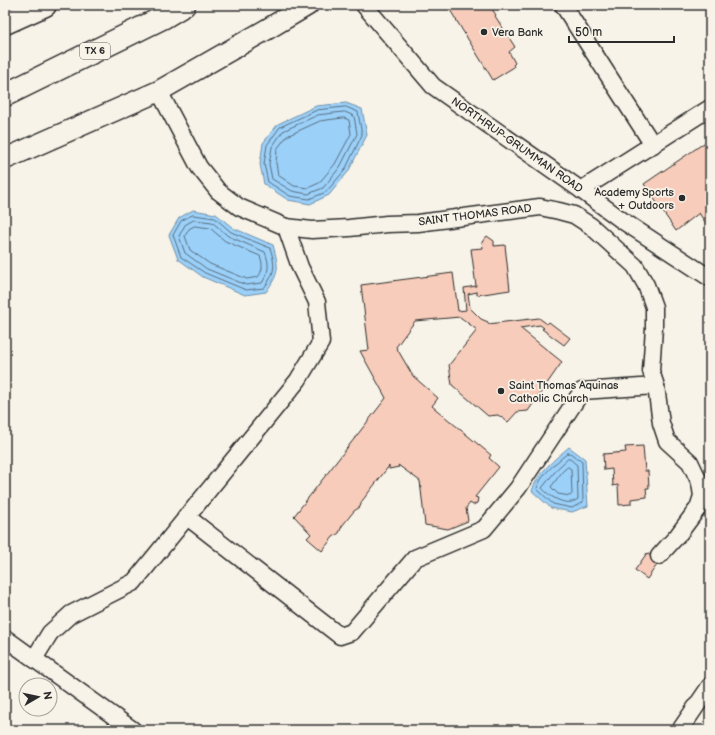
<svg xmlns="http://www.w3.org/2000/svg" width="715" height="735" font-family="'Balsamiq Sans',sans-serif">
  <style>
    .water { fill: #9bd0f9; stroke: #6e8ea7 }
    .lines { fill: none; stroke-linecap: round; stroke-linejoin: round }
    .shore { stroke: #586d7d; stroke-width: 1 }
    .building { fill: #f8ccba; stroke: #2b2b2b }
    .minor-casing { stroke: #2b2b2b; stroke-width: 19 }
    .major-casing { stroke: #2b2b2b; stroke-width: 23 }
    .highway-casing { stroke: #2b2b2b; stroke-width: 25 }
    .minor { stroke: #f7f3e8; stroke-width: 16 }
    .major { stroke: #f7f3e8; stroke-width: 20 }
    .highway { stroke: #f7f3e8; stroke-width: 22 }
    .poi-dot { fill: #2b2b2b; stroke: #f7f3e8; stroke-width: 1.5 }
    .labels { text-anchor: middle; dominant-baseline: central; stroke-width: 3.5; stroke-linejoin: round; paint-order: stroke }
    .shield { fill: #f7f3e8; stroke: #686764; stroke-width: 1 }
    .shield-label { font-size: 10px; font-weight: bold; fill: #2b2b2b }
    .poi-label { font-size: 11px; fill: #2b2b2b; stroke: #f7f3e8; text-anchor: start }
    .street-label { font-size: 11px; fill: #2b2b2b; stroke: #f7f3e8 }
  </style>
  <rect width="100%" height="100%" fill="#f7f3e8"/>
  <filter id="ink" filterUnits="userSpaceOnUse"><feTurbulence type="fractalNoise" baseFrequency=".025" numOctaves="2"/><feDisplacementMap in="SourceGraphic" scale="8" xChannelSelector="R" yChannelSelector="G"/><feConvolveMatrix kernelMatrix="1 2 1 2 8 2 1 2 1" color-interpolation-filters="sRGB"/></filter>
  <g filter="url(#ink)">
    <g class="water">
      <polygon points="346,103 362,109 367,135 348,172 329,195 310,204 288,200 264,184 260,164 263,143 278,124 316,106"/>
      <path d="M 193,210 L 216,214 L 233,228 L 273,245 C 279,268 280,272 266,292 L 245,295 L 203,277 L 178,259 L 169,235 L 179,218 Z"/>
      <path d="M 569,447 L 585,459 L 588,506 L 572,512 L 551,508 L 532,491 C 537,473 555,459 569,447 Z"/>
    </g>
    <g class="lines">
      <g class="shore">
        <polygon points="346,107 358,112 362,135 345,170 326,192 309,199 290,196 268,182 264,164 267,145 280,127 317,110"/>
        <polygon points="345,112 354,116 357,134 340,167 323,188 308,194 292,191 272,179 269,164 272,147 283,131 318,115"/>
        <polygon points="344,118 349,120 351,134 335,164 319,183 308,188 294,186 278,175 276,163 277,149 287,136 320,121"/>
        <path d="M 193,215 L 215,218 L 231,232 L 270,248 C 276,266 275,273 264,288 L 246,290 L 205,273 L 181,257 L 173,235 L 181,221 Z"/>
        <path d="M 194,220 L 212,222 L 228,236 L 265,252 C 270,265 269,272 262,283 L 246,285 L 207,269 L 185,253 L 179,236 L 185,225 Z"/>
        <path d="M 195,226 L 210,228 L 225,241 L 260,256 C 263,264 263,271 258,277 L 247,279 L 210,264 L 190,250 L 185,236 L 189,229 Z"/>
        <path d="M 568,453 L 570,453 L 582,462 L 583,502 L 572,508 L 553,504 L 537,489 C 539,476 558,461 568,453 Z"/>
        <path d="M 568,459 L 570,459 L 577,465 L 578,499 C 567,508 550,497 542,488 L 558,468 Z"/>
        <polygon points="568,467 571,469 572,494 570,496 558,494 551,487 562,472"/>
      </g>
    </g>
    <g class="building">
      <polygon points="447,5 492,5 490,6 496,15 495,16 515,47 509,52 515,63 513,65 514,67 493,80"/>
      <polygon points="710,139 710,230 699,213 676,231 644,184"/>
      <polygon points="487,236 494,241 494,246 505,245 510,290 477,295 477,292 468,294 470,308 481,319 488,322 488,324 539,318 547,324 549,322 570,338 564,345 542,329 544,328 540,325 520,328 562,362 528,411 517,412 508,422 498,415 488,416 452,385 449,365 477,330 460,317 415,321 396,347 413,376 438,398 432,406 491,455 489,458 499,467 475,497 478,498 477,503 473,505 470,503 466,508 468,521 448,529 425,525 420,481 398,465 399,467 389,469 389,466 362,501 360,507 354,511 342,526 339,533 333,537 322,551 307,538 311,534 294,516 386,398 360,351 369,350 361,285 453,273 458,311 466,310 464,288 476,286 471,249 483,248 482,242"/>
      <polygon points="643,446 645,471 648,471 649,488 646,488 647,497 631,499 631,504 619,505 618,485 613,486 612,469 604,470 603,454 626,452 625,447"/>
      <polygon points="647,553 659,562 647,579 635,570"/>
    </g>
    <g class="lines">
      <defs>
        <g id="minor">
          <polyline points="364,5 433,86 581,190 623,221 710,278"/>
          <polyline points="563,5 653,145"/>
          <polyline points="159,91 199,167 218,191 239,207 286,227 312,230 349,228 387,224 418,223 540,207 559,211 574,215 591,226 635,266 646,285 654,307 654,328 651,371 656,386 661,423 667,441 690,462 700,483 702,496 698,508 678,535 659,556"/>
          <polyline points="581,190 710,108"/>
          <polyline points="186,516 340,636 352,632 415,558 484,529 518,488 582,391 656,386"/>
          <polyline points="5,638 133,730"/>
          <polyline points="34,659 50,633 71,614 134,582 298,380 321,342 317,302 300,267 286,227"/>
          <polyline points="680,730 710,686"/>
        </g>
        <polyline id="major" points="5,159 159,91 264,31 308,5"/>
        <g id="highway">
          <polyline points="5,23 45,5"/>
          <polyline points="5,95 164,17 184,5"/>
        </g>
      </defs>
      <use href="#minor" class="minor-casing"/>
      <use href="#major" class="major-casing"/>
      <use href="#highway" class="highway-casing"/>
      <use href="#minor" class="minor"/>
      <use href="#major" class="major"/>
      <use href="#highway" class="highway"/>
    </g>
  </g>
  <g class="poi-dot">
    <circle cx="484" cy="32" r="4"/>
    <circle cx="682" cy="198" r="4"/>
    <circle cx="501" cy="391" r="4"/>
  </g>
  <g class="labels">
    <rect class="shield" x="80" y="43" width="30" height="16" rx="3"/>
    <g class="shield-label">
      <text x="95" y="51">TX 6</text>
    </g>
    <g class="poi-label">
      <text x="492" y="32">Vera Bank</text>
      <text x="674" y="192" text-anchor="end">Academy Sports<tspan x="674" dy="13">+ Outdoors</tspan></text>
      <text x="509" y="385">Saint Thomas Aquinas<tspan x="509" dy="13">Catholic Church</tspan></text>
    </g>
    <g class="street-label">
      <text transform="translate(517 145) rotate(35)">NORTHRUP-GRUMMAN ROAD</text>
      <text transform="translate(475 215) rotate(-7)">SAINT THOMAS ROAD</text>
    </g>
  </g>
  <rect width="715" height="735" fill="none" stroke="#f7f3e8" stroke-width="20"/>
  <rect x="10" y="10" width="695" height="715" fill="none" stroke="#2b2b2b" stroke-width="1.5" filter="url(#ink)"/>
  <g transform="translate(38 697) rotate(81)"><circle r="19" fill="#f7f3e8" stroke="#a5a39c"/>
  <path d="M0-3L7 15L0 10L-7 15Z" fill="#2b2b2b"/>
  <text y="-6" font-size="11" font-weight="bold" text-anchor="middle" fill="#2b2b2b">N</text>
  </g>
  <path d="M569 36v6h105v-6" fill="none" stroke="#2b2b2b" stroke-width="2"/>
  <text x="575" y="36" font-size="12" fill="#2b2b2b" stroke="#f7f3e8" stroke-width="3" paint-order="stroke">50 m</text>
</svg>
